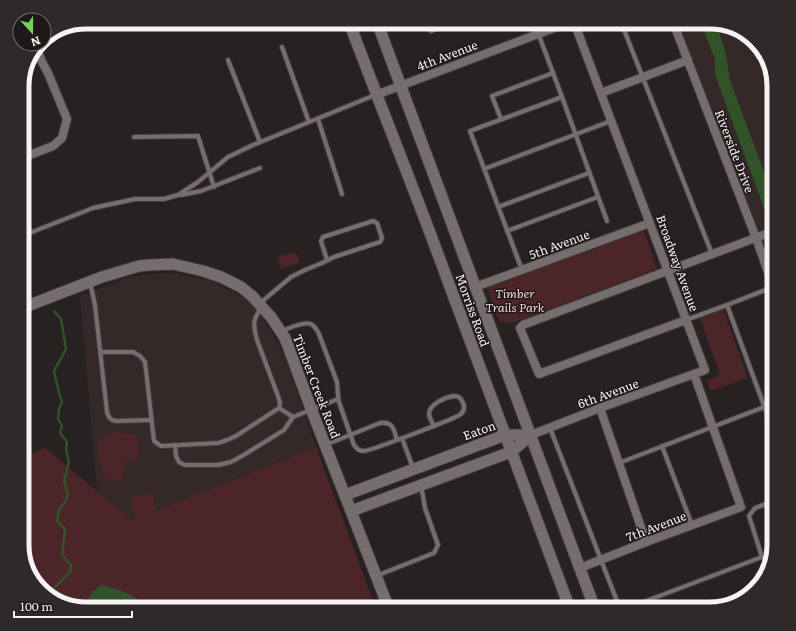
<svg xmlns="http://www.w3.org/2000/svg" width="796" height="631" font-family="Literata,serif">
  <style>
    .built { fill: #352829 }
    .green { fill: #4c2529 }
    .water { fill: #325229 }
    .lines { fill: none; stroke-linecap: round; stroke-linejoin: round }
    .stream { stroke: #325229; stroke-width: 2.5 }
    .river { stroke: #325229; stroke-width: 14 }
    .lane-casing { stroke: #433e3e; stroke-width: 6 }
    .street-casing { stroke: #433e3e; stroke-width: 10 }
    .secondary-casing { stroke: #433e3e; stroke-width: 13 }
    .lane { stroke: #756d6e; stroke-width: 4 }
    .street { stroke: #756d6e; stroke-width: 8 }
    .secondary { stroke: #756d6e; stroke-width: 11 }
    .labels { text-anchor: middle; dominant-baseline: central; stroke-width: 3; stroke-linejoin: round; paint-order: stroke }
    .street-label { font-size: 12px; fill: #f7f2f3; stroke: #1e1818 }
    .park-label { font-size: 12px; font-style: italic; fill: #f6d1d3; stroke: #1e1818 }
    .rim { fill: none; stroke: #f7f2f3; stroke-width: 5 }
  </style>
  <rect width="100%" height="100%" fill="#272122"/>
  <g class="built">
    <polygon points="669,22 710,22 752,38 767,58 774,86 774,296 758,251 747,229"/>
    <polygon points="174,273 211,281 249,300 266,323 285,357 316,447 133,521 97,492 80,296 132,276 151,274"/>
  </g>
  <g class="green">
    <polygon points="644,231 657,269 512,323 499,322 487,287"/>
    <polygon points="295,253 297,253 299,262 298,263 282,269 281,268 278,258 279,256"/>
    <polygon points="723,309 748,378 711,391 707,382 708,380 720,375 700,318"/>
    <path d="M 116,431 L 139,436 L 138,461 L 125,461 L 123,481 C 117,481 109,482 105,478 C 100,474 97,446 99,440 C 103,434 110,433 116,431 Z"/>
    <polygon points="316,447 376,609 86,609 44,593 22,549 22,457 45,448 133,521 137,519 134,517 130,500 132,497 150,493 153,495 156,511"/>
  </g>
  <polygon class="water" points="700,22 710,22 717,25 717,26 726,54 730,80 774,199 774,235 718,83 715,73 715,59"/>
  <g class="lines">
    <polyline class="stream" points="44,593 55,587 70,572 71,565 62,555 65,529 57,521 59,510 64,504 68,495 64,481 69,462 66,450 67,442 60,433 62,426 58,419 59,409 62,401 59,393 54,371 66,349 61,319 54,311"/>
    <polyline class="river" points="90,609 96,599 103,592 126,600 140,609"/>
    <defs>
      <g id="lane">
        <polyline points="427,22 431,31 454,22"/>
        <polyline points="621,22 712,254"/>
        <polyline points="282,47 309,122"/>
        <polyline points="228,60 260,142"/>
        <polyline points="562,97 607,221"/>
        <polyline points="318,119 342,194"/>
        <polyline points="501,119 492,96 553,73"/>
        <polyline points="134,137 198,136 214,187"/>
        <polyline points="484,169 611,121"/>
        <polyline points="181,195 201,191 260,168"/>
        <polyline points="498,207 589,173"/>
        <polyline points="507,231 598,197"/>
        <polyline points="22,236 93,208 135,199 164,199 178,195 198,182 228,157 253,145 375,95"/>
        <polyline points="522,270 470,131 562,97 534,22"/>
        <path d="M 90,282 L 95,305 L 107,412 C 109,418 110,420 116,421 L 151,420"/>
        <polyline points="259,304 291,277 305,270 322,263 334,257 380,242 382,238 377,223 373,221 323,237 321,241 327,260"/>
        <polyline points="727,305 773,287"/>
        <path d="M 262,307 C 252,320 253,325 257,340 L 278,396 L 280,403 L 279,408"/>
        <polyline points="686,320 727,305 774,433"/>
        <path d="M 282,331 C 289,328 304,321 311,324 C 315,326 317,330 319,334 L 337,382 C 338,390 337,397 340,405 L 354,445 C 357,449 359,451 364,451 C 370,451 457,418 461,414 C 466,409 464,403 460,398 C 459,397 456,396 454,396 C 446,397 429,404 429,414 C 429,417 432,422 434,426"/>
        <polyline points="100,352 133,352 140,356 145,362 154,441 161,446 218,443 227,440 236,436 279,408 293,417 338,399"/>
        <polyline points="550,428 620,609"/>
        <polyline points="402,438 413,468"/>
        <polyline points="175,445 176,456 179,462 185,465 218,465 231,462 242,456 284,430 293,417"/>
        <path d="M 325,445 L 380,423 C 393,421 394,430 397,440"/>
        <polyline points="662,446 692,525"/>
        <polyline points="619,463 764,407"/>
        <polyline points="376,576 434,553 438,545 425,508 421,485"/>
        <polyline points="625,609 762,557 749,516 755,508 774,501"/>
      </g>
      <g id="street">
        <polyline points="673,22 756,238 774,289"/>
        <polyline points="601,93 688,60"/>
        <polyline points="376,95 570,22"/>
        <polyline points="22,158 53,146 62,138 67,119 48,73 42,62 39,54 37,53"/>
        <polyline points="475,287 650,223"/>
        <polyline points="686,320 539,374 520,328 523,325 528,323 774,231"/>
        <polyline points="600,408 646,542"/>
        <polyline points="531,435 600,408 705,370 574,22"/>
        <polyline points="580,568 646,542 741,507 694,374"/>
      </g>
      <g id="secondary">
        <path d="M 349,22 C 382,110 417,196 449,284 C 490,392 529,501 570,609"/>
        <polyline points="377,22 595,609"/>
        <polyline points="22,308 102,277 139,266 149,265 173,264 203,271 221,277 241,287 252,296 271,317 285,338 313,414 351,511 389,609"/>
        <polyline points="345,495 505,435 531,435"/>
        <polyline points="351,511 511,452 531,435"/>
      </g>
    </defs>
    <use href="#lane" class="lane-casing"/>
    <use href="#street" class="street-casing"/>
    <use href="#secondary" class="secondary-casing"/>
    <use href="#lane" class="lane"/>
    <use href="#street" class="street"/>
    <use href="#secondary" class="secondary"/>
  </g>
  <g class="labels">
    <g class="street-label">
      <text transform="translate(447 55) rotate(-21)">4th Avenue</text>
      <text transform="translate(735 151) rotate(69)">Riverside Drive</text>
      <text transform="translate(559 244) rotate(-20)">5th Avenue</text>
      <text transform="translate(678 263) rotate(70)">Broadway Avenue</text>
      <text transform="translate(473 310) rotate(70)">Morriss Road</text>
      <text transform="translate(317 386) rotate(69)">Timber Creek Road</text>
      <text transform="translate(608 393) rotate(-20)">6th Avenue</text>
      <text transform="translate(479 430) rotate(-20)">Eaton</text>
      <text transform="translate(656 526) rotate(-21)">7th Avenue</text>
    </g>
    <g class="park-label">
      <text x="515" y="293">Timber<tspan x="515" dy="14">Trails Park</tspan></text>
    </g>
  </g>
  <path d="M0 0H796V631H0ZM86 29H710A57 57 0 0 1 767 86V545A57 57 0 0 1 710 602H86A57 57 0 0 1 29 545V86A57 57 0 0 1 86 29Z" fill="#2f292a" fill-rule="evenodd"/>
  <path class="rim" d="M86 29H710A57 57 0 0 1 767 86V545A57 57 0 0 1 710 602H86A57 57 0 0 1 29 545V86A57 57 0 0 1 86 29Z"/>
  <g transform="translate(32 32) rotate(159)"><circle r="19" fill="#1e1818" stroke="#756f70"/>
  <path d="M0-3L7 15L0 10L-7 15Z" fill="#75d25b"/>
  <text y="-6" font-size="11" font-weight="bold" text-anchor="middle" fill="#f7f2f3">N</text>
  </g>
  <path d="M14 611v6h118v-6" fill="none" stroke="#f7f2f3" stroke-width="2"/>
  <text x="20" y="611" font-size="12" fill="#f7f2f3" stroke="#1e1818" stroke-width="3" paint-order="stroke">100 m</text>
</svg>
